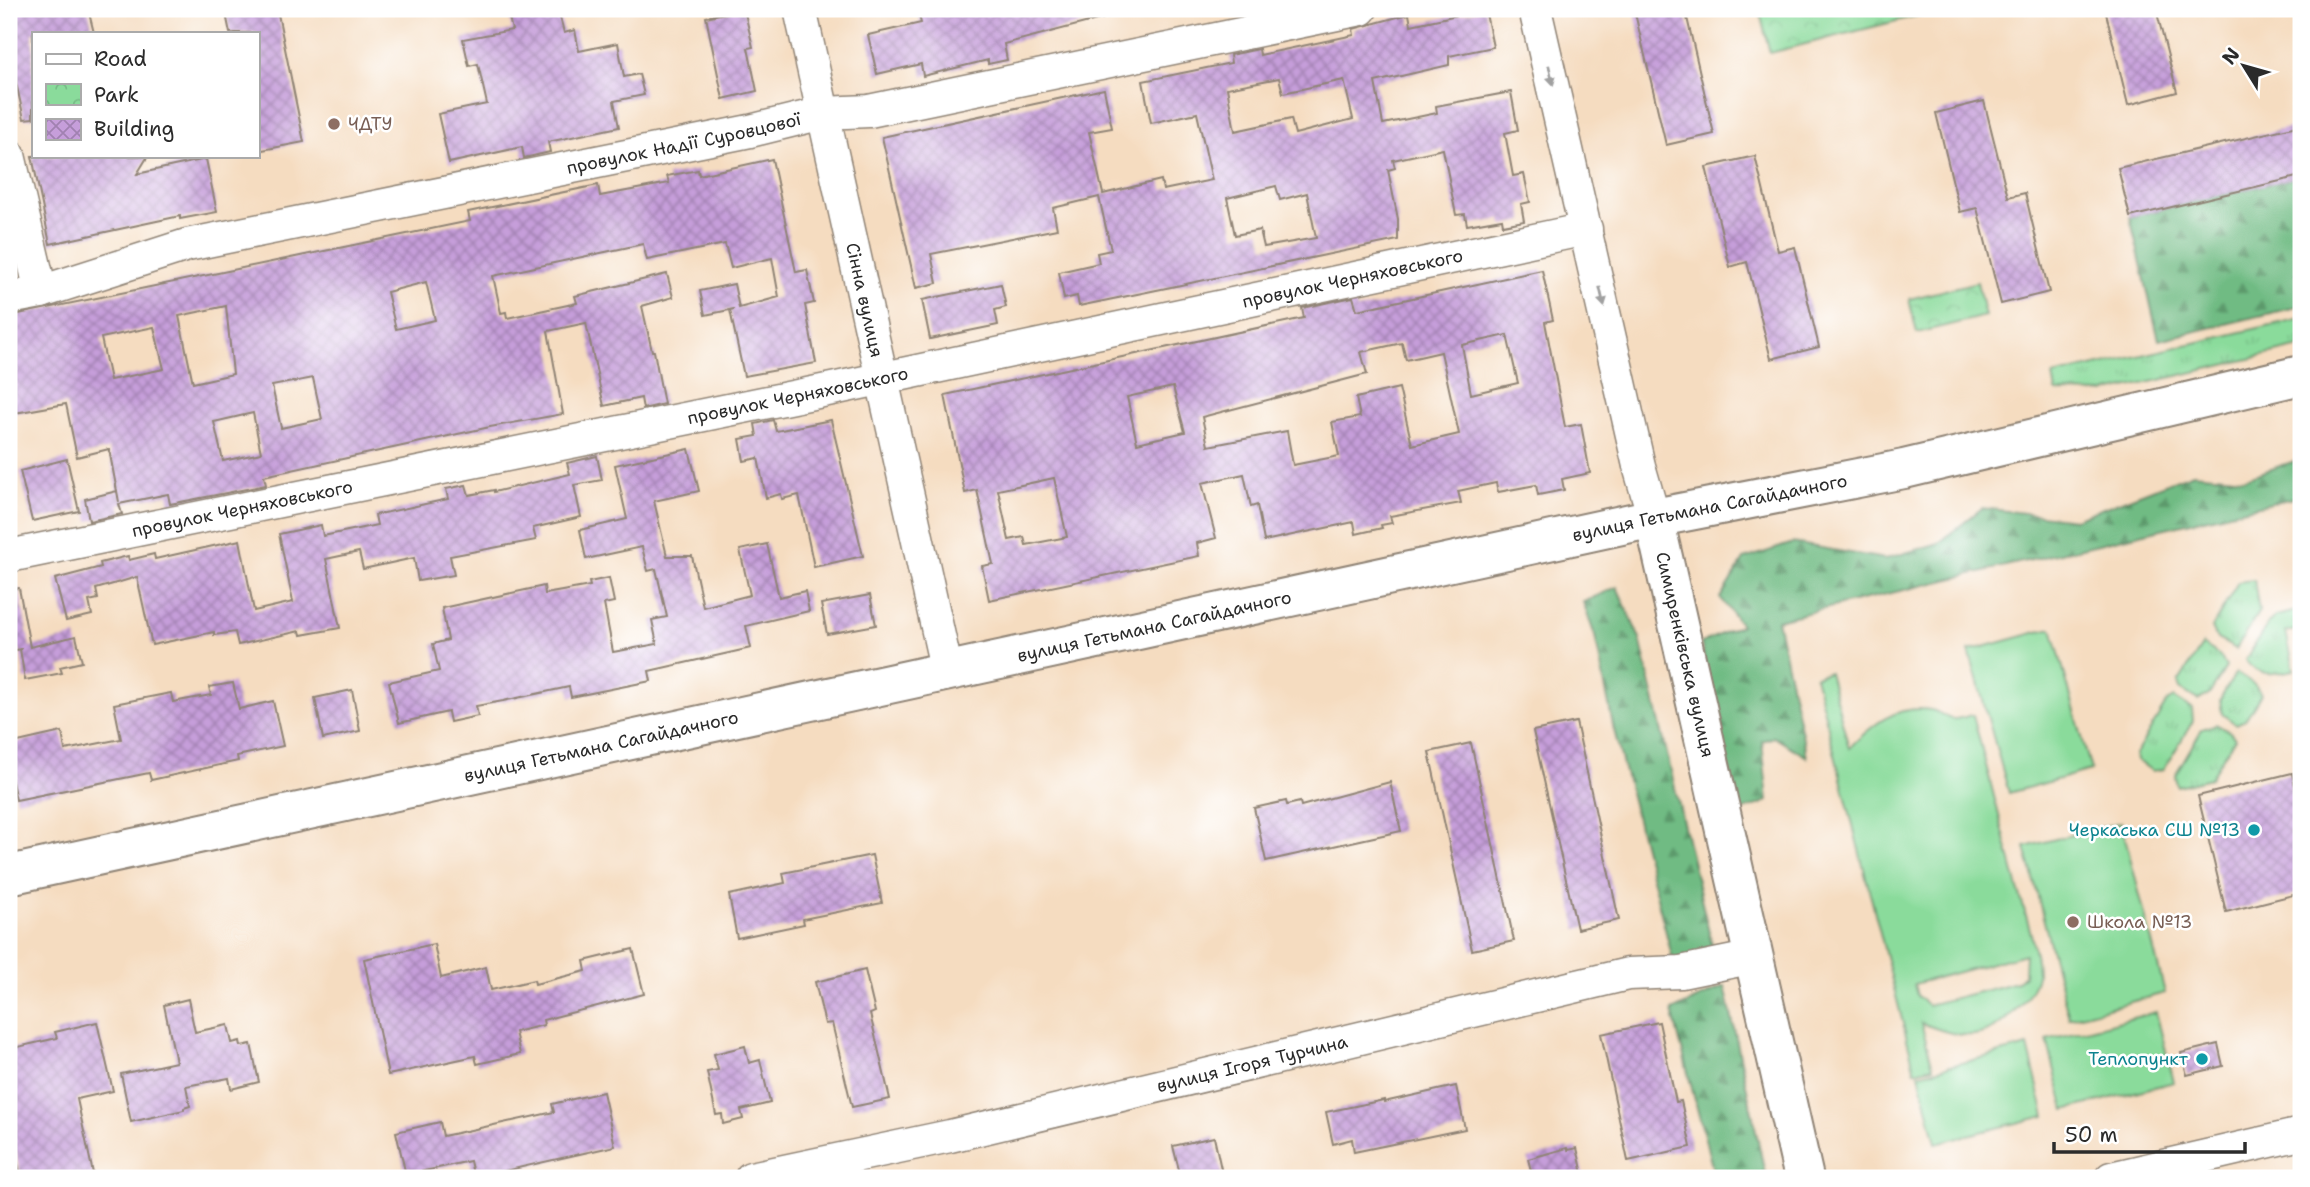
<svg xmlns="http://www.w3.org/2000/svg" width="2310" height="1187" font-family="'Shantell Sans',sans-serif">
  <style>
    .grass { fill: url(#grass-tufts); stroke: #5a8363; stroke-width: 2 }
    .forest { fill: url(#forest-firs); stroke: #4d7357; stroke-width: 2 }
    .park { fill: url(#park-crowns); stroke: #5a8363; stroke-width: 2 }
    .pitch { fill: #8adb9b; stroke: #5a8363; stroke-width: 2; fill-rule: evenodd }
    .building { fill: url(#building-cross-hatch); fill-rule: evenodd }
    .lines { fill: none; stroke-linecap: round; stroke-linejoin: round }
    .minor-casing { stroke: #908476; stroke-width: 35 }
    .major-casing { stroke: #908476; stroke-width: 42 }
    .minor { stroke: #fff; stroke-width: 32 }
    .major { stroke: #fff; stroke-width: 38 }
    .oneway { fill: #a0a0a0 }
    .education-dot { fill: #8d6e63; stroke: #fff; stroke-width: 2.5 }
    .culture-dot { fill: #0f9aa8; stroke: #fff; stroke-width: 2.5 }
    .labels { text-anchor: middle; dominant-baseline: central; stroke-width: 5; stroke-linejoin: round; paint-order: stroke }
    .education-label { font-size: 18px; fill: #785e54; stroke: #fff; text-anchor: start }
    .street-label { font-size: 18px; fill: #2b2b2b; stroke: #fff }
    .culture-label { font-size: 18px; fill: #0d838f; stroke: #fff; text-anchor: end }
  </style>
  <defs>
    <pattern id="grass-tufts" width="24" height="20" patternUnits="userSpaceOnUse" patternTransform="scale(1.75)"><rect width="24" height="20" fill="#8adb9b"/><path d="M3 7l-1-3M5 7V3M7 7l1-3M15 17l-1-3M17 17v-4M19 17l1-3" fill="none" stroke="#77bc86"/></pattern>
    <pattern id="forest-firs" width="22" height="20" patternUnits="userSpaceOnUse" patternTransform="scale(1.75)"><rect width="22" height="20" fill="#6fbb83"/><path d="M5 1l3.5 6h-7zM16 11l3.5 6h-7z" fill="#5b986b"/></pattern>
    <pattern id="park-crowns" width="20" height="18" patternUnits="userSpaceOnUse" patternTransform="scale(1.75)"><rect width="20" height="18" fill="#8adb9b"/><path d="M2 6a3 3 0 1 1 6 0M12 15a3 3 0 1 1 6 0" fill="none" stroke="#77bc86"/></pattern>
    <pattern id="building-cross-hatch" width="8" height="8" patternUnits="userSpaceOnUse" patternTransform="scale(1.75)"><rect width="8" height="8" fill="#c69eda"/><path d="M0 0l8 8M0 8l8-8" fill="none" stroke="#a181b1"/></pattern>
  </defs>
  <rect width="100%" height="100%" fill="#fff"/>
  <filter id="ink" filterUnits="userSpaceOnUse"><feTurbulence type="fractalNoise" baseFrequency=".0143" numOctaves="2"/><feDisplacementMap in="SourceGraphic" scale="14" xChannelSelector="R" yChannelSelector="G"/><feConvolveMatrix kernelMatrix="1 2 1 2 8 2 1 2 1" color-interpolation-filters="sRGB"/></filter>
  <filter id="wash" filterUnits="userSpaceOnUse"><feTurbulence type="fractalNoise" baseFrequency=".00686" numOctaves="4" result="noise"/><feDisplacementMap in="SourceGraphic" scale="28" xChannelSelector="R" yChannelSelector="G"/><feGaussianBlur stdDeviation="1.57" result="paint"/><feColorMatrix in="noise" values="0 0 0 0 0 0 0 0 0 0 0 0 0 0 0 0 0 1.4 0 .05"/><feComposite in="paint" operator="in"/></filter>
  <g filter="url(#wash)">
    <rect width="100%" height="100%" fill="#f5dcc0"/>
    <g class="grass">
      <polygon points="2301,318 2301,347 2104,393 2056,392 2053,376"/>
      <polygon points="2254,580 2259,611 2236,649 2217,639 2212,628 2238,582"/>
      <path d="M 2301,610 L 2301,629 L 2286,632 L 2294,670 C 2275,674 2259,678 2245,660 L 2269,622 L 2276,616 Z"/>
      <polygon points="2203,644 2220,656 2226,667 2209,695 2198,700 2180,689 2178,683"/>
      <polygon points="2236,672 2255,685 2261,694 2245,720 2236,724 2222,714 2220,700"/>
      <polygon points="2174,698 2192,709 2193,721 2164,769 2152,771 2137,760 2135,755 2167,702"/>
      <polygon points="2216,724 2230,732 2235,738 2210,778 2177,786 2175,775 2202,729"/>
    </g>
    <g class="forest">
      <polygon points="2301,176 2301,306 2159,340 2130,217"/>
      <polygon points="2301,459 2301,496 1777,620 1807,757 1774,737 1762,741 1768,801 1735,814 1701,643 1741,625 1720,598 1744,559 1793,543 1885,559 1939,543 1982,508 2075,519 2193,473 2245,478"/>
      <polygon points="1617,587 1640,639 1714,954 1673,960 1614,730 1595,636 1583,602"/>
      <polygon points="1725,986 1766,1178 1715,1178 1672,1011"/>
    </g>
    <g class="park">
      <polygon points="1759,9 1944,9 1770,53"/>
      <polygon points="1977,282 1985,316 1917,333 1909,299"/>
    </g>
    <g class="pitch">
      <polygon points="2052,628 2091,770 2009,793 1969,651"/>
      <path d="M 1829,672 L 1849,748 C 1872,725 1896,704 1931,710 C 1938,711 1944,717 1951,719 C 1957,720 1967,716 1973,715 C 1988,772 2002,828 2017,885 C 2025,913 2036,944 2037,973 C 2037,983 2027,998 2020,1005 C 1984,1044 1966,1040 1921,1023 L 1933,1067 L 1915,1071 L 1815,676 ZM 2025,954 L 2024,975 L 2017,982 L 1928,1005 L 1917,996 L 1914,984 Z"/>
      <polygon points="2121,822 2165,993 2069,1018 2025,847"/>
      <polygon points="2156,1012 2174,1082 2065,1110 2047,1040"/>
      <polygon points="2028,1046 2045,1116 1936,1143 1919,1074"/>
    </g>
    <g id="blocks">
      <g class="building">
        <polygon points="9,9 88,9 94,33 33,33 33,118 24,119 12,64 9,65"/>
        <polygon points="225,9 277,9 304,142 257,151 257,33 230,33"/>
        <polygon points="507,9 558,9 564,33 575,30 579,51 618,43 624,77 639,74 644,95 614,101 619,127 548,142 550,152 524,158 522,147 449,163 438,114 487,104 478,64 469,66 463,39 512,30"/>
        <polygon points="744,9 753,47 748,48 757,91 723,99 706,17"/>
        <polygon points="917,9 1111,9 1112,16 1004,44 1007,60 988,64 988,60 923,76 921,64 877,74 868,35 921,23"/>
        <path d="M 1485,9 L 1493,47 L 1449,56 L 1449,65 L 1375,82 L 1383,124 L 1437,113 L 1436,106 L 1511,92 L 1518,130 L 1505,133 L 1513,176 L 1524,174 L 1530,202 L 1521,204 L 1524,221 L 1503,225 L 1502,219 L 1467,225 L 1465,214 L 1456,215 L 1443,149 L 1393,160 L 1395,168 L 1388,170 L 1398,219 L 1398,240 L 1079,306 L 1077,296 L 1064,299 L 1059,272 L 1099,263 L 1097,253 L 1111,250 L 1099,197 L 1053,208 L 1057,229 L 931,254 L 937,283 L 916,288 L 882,137 L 1104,89 L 1112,128 L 1089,132 L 1103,194 L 1161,180 L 1163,190 L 1212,180 L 1197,113 L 1151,123 L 1143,81 L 1231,63 L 1230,55 L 1259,49 L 1260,55 L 1354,35 L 1353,29 L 1409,14 L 1411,25 ZM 1279,78 L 1283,93 L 1344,80 L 1353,119 L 1295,134 L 1291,119 L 1235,131 L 1227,88 ZM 1276,186 L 1280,200 L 1307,193 L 1316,238 L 1264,247 L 1260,230 L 1235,235 L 1227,198 Z"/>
        <polygon points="1634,9 1685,9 1714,134 1666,145"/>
        <polygon points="2105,9 2156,9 2177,92 2128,105"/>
        <polygon points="1984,101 2008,197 2025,193 2049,292 2001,304 1977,208 1960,212 1936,113"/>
        <polygon points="2301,125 2301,176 2130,217 2118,168"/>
        <polygon points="32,156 148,156 137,174 206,159 217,212 180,219 180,216 50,244"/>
        <polygon points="1755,156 1778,251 1795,247 1819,347 1771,359 1747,262 1730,267 1706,167"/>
        <path d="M 772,159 L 796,272 L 807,270 L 814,303 L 805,305 L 816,363 L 744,376 L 730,310 L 734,309 L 705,315 L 700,291 L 734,284 L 739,308 L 779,297 L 772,258 L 731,268 L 725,244 L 647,260 L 643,244 L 493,276 L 501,313 L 506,312 L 507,318 L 577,303 L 575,296 L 667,274 L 673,297 L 642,306 L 652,351 L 654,351 L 664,404 L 643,409 L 641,398 L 604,406 L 586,323 L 548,331 L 563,414 L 490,427 L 264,476 L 266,485 L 206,497 L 170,504 L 168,494 L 119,504 L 122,514 L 89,521 L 85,499 L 117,491 L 119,502 L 109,449 L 77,457 L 66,404 L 9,414 L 9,316 L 470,221 L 468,212 L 598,185 L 600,196 L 669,183 L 667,176 L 698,170 L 699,175 ZM 426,282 L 435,320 L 396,329 L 387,292 ZM 226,306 L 233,374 L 193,383 L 179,316 ZM 154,327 L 164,369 L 110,380 L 101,338 ZM 313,378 L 322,419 L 281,428 L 272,386 ZM 253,413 L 261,453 L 223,461 L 214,422 Z"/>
        <path d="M 1542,270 L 1553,320 L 1545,322 L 1565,427 L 1581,424 L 1590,473 L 1562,479 L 1564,490 L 1538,495 L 1536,485 L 1498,492 L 1496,483 L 1458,491 L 1461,503 L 1390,516 L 1392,523 L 1381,525 L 1382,528 L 1356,534 L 1354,522 L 1264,541 L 1257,505 L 1251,507 L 1244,474 L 1202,483 L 1216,538 L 1197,543 L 1199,556 L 989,600 L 982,566 L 993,564 L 977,490 L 965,493 L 945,395 L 1304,318 L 1302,308 L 1353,297 L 1357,310 ZM 1507,335 L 1518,383 L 1471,394 L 1462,345 ZM 1402,343 L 1406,360 L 1441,352 L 1459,434 L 1412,445 L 1399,388 L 1356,398 L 1360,417 L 1332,422 L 1339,456 L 1293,465 L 1287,431 L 1208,446 L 1202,417 L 1367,374 L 1361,352 ZM 1173,387 L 1185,432 L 1137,443 L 1127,397 ZM 1054,478 L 1067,537 L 1026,545 L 1024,537 L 1009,540 L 998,490 Z"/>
        <polygon points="1001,284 1006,307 995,310 998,325 930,339 922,300"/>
        <polygon points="773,420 776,431 831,420 863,556 814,567 799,495 782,499 781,494 766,498 758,458 744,461 740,439 757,436 755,424"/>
        <polygon points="689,449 699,491 654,501 667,556 692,556 703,607 750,595 740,550 767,544 779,597 805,591 809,611 746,626 751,648 649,671 651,681 571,697 569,687 503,701 476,706 478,716 450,722 448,712 399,723 389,682 439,671 433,644 448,640 442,608 544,586 545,594 590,586 589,582 609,578 614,602 604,604 613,652 657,644 652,620 667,617 656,569 648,571 642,547 586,559 580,530 627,519 615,465"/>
        <polygon points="597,456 602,480 574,485 581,517 533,528 536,540 450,556 454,575 418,581 414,558 363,569 359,552 326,559 340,628 301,635 300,631 238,645 235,632 214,635 214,632 152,645 137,577 96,589 98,599 89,601 92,615 66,621 55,579 101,567 100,563 128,556 129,560 154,554 155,559 240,540 254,611 293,602 279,534 321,525 323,536 377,525 375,515 448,499 446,489 466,485 469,495 494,490 494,492 570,474 567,463"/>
        <polygon points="67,459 79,511 32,521 20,471"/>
        <polygon points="19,588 30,647 76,636 82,662 60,667 62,673 25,680 20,649 22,649 9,651 9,589"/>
        <polygon points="870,595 876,625 827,634 821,604"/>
        <polygon points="233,683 239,709 273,701 283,746 237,756 238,761 151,780 149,773 16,800 9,768 9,744 62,732 65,750 121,739 114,704 171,693 173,702 211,695 209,687"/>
        <polygon points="352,690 360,731 323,739 315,698"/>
        <polygon points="1576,722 1619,920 1577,929 1533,731"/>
        <polygon points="1471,743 1514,941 1472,950 1429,752"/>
        <polygon points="2292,773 2301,813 2301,893 2226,912 2198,796"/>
        <polygon points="1390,782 1401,831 1266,861 1254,808 1286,801 1287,805 1300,802 1301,806"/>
        <polygon points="872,855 882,903 803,919 804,924 737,938 729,895 785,883 783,873"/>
        <polygon points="434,944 441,978 486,967 491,990 534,980 535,984 586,971 584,961 633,949 644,994 543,1020 544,1025 515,1032 520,1054 477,1064 475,1056 388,1075 364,959"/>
        <polygon points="865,970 875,1012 870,1014 890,1099 852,1107 832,1023 825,1024 815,982"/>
        <polygon points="188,999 195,1032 228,1025 232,1043 240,1041 241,1046 251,1044 259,1082 231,1089 229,1078 186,1086 190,1106 184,1108 184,1110 131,1122 121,1074 176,1062 164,1005"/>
        <polygon points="97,1022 113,1091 77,1099 94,1178 21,1178 9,1121 9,1049 57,1038 55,1032"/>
        <polygon points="1659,1022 1676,1102 1681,1101 1691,1147 1628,1161 1601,1034"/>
        <polygon points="2218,1044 2223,1066 2187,1075 2181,1053"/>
        <polygon points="745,1046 749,1063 760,1060 770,1103 741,1110 743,1119 723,1124 722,1114 716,1115 707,1072 718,1070 714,1054"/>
        <polygon points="1456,1086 1465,1129 1354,1152 1352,1139 1333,1144 1326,1112 1384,1100 1384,1102"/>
        <polygon points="603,1092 615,1146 474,1178 470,1161 406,1175 396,1132 440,1122 443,1136 554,1112 552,1104"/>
        <polygon points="1214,1137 1223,1178 1181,1178 1173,1146"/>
        <polygon points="1567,1148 1568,1150 1577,1148 1584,1178 1533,1178 1528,1159"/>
      </g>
    </g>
  </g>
  <g filter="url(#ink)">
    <use href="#blocks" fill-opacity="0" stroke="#908476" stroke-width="2"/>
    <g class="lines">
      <defs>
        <g id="minor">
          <path id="s1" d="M 800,9 L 947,672"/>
          <polyline points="1535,9 1639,466 1654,518"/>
          <polyline points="9,155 41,292"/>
          <path id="s2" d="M 9,298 L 41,292 L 187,245 L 750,131 L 823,113 L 869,111 L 1361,9"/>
          <path id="s3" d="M 9,556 L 837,388 L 1586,229"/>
          <path id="s4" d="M 751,1178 L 950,1136 L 1628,974 L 1681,972 L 1754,957"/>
          <polyline points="2111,1178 2301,1134"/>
        </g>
        <g id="major">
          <path id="s5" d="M 1654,518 L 1804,1178"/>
          <path id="s6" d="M 9,875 L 1654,518 L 1904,469 L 2301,375"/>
        </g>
      </defs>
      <use href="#minor" class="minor-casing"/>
      <use href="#major" class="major-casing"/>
      <use href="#minor" class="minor"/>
      <use href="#major" class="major"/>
    </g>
    <defs><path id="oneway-solid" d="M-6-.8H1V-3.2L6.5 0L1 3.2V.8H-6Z" transform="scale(1.75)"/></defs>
    <g class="oneway">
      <use href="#oneway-solid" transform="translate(1551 75) rotate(77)"/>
      <use href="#oneway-solid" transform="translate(1602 297) rotate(77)"/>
    </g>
  </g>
  <g class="education-dot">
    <circle cx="334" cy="124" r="7"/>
    <circle cx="2073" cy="922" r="7"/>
  </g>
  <g class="culture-dot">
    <circle cx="2254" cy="830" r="7"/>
    <circle cx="2202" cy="1059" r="7"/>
  </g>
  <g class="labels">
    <g class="education-label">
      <text x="348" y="124">ЧДТУ</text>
      <text x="2087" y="922">Школа №13</text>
    </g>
    <g class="street-label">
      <text stroke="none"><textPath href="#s2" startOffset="693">провулок Надії Суровцової</textPath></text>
      <text stroke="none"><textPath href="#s3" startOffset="1372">провулок Черняховського</textPath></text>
      <text stroke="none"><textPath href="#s1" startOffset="298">Сінна вулиця</textPath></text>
      <text stroke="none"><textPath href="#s3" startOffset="805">провулок Черняховського</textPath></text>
      <text stroke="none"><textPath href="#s6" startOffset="1740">вулиця Гетьмана Сагайдачного</textPath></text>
      <text stroke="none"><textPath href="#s3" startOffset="238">провулок Черняховського</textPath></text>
      <text stroke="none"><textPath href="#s6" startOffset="1172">вулиця Гетьмана Сагайдачного</textPath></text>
      <text stroke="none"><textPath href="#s5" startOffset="140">Симиренківська вулиця</textPath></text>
      <text stroke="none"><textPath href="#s6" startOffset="606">вулиця Гетьмана Сагайдачного</textPath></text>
      <text stroke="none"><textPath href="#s4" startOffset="514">вулиця Ігоря Турчина</textPath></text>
    </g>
    <g class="culture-label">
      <text x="2240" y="830">Черкаська СШ №13</text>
      <text x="2188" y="1059">Теплопункт</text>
    </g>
  </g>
  <rect width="2310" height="1187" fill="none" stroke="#fff" stroke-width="35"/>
  <rect x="32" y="32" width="228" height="126" fill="#ffffff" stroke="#aaaaaa" stroke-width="2"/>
  <rect x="46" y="54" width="35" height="10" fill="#ffffff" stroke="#aaaaaa" stroke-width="2"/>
  <text x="94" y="66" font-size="21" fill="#2b2b2b">Road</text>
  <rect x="46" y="84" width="35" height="21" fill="url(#park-crowns)" stroke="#aaaaaa" stroke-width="2"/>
  <text x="94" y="102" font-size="21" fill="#2b2b2b">Park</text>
  <rect x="46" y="119" width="35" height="21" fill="url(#building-cross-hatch)" stroke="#aaaaaa" stroke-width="2"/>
  <text x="94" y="136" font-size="21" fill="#2b2b2b">Building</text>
  <g transform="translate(2244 66) rotate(307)" stroke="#ffffff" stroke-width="5" paint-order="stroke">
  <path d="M0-5L12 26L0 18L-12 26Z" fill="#2b2b2b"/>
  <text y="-10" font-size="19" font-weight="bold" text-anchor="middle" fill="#2b2b2b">N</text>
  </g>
  <path d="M2054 1142v10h191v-10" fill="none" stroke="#2b2b2b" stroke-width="3.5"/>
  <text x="2065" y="1142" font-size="21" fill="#2b2b2b" stroke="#ffffff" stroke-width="5" paint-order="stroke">50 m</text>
</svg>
